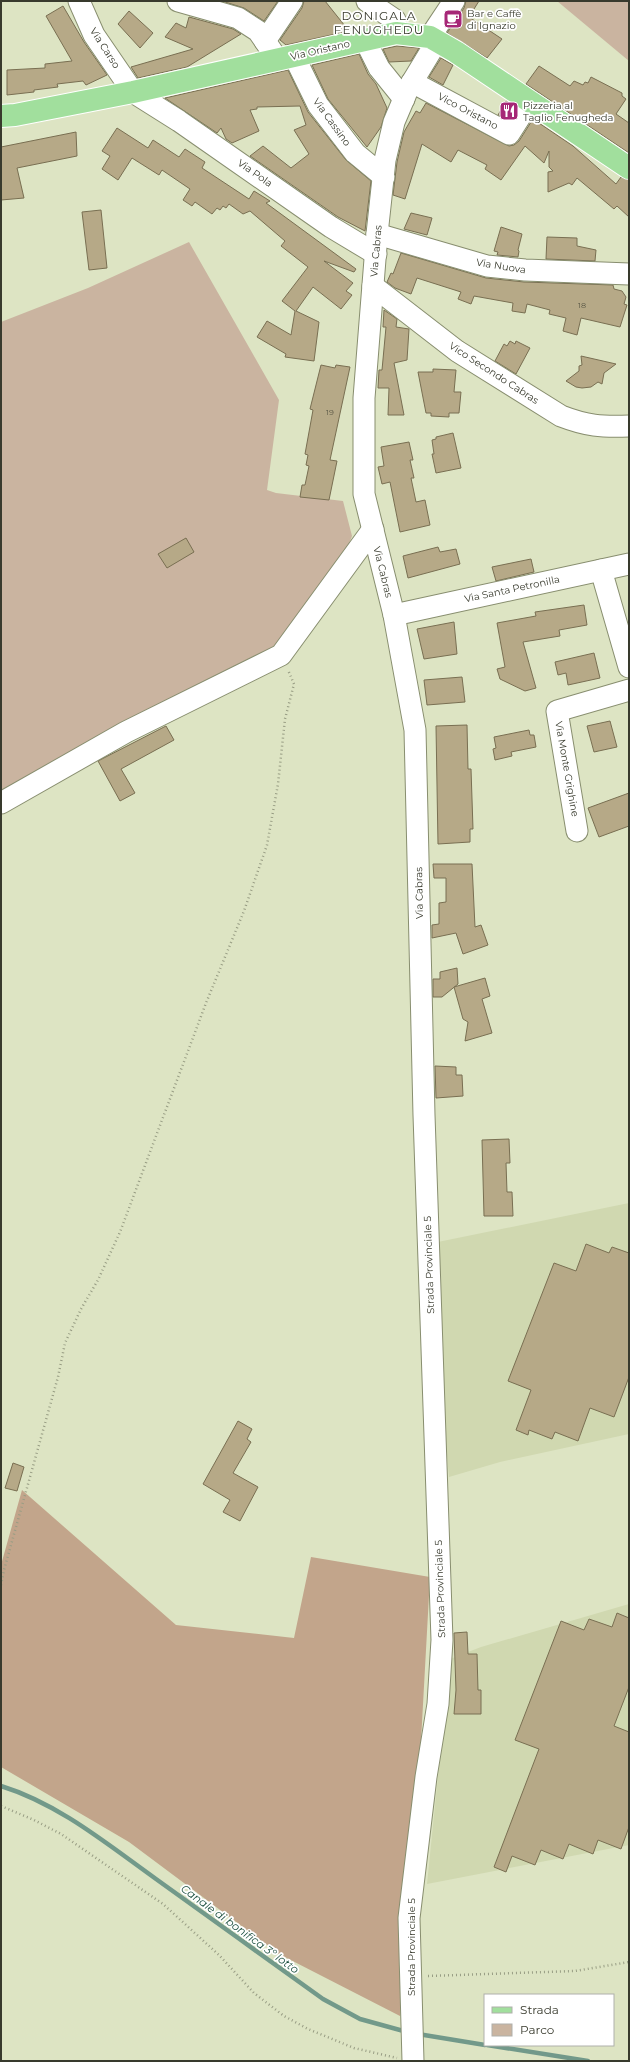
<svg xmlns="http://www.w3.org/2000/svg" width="630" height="2062" font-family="Montserrat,sans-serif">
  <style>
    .built { fill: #d0d8b0 }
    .green { fill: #cab4a0 }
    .forest { fill: #c2a58b }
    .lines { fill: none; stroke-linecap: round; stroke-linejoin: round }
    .stream { stroke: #72998a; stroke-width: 4.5 }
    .building { fill: #b6a987; stroke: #796f52 }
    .minor-casing { stroke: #888e6f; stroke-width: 23 }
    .major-casing { stroke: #fff; stroke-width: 24 }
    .path { stroke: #989d84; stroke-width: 2.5; stroke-dasharray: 1 3; stroke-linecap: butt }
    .minor { stroke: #fff; stroke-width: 21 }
    .major { stroke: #a1df9d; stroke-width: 22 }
    .labels { text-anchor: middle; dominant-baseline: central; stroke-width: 3.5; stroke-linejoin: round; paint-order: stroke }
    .number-label { font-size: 8px; fill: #585644 }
    .poi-label { font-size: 10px; fill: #383a2d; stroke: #fff; text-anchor: start }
    .street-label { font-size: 10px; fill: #383a2d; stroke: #fff }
    .water-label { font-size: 11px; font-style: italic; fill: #174d3c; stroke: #fff }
    .quarter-label { font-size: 12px; letter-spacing: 1px; fill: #383a2d; stroke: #fff }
  </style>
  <rect width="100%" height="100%" fill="#dde4c3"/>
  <g class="built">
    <polygon points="629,1203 629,1434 500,1462 449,1477 428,1244"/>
    <polygon points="629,1604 629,1845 427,1884 450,1659 481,1647"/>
  </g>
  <g class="green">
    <polygon points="557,1 629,1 629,61"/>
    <polygon points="189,242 279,400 267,490 276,493 343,501 352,536 344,557 280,646 1,796 1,322 88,288"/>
  </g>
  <polygon class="forest" points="22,1490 176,1625 294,1638 311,1557 430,1577 419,1777 400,2016 279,1954 129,1842 1,1767 1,1565"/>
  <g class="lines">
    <g class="stream">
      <path d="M 1,1786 C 59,1804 107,1844 156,1879 C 212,1919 267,1959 323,1999 L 360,2019 L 407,2032"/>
      <polyline points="418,2034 485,2045"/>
      <polyline points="487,2045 588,2061"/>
    </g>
  </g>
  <g class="building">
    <polygon points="222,1 278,1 264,21 244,8"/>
    <polygon points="304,1 325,1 349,31 286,45 280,40 302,8"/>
    <polygon points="466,1 479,1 469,17 502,39 487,58 447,33 464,8"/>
    <polygon points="63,6 84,42 107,75 86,85 83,81 57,84 58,87 34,90 34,92 7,95 7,70 45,68 45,64 72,61 46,16"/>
    <polygon points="129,11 153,33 140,48 118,24"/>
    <polygon points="189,17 233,29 241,34 187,67 138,78 131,67 193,49 165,37 176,23 186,28"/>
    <polygon points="397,46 419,48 411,61 389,62 383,49"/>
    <polygon points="359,54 368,74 376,84 387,108 381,127 367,147 328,99 312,65"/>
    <polygon points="441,58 453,65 443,85 429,77"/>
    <polygon points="539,66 570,86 574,81 583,85 585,82 588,83 591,77 622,93 622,96 626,99 616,114 629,123 629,153 526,84"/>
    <polygon points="288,70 308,112 346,160 371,181 365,231 338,217 250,156 263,146 291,168 309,154 294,130 306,125 300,106 257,107 257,109 250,110 259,131 232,143 226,139 221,128 217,133 165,98"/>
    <polygon points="506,101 513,105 505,118 498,115"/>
    <polygon points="426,103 509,146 514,145 519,141 533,119 573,146 616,184 621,177 629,180 629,217 617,206 614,209 577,178 572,185 569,183 548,192 548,172 553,171 549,167 549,151 544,163 525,146 501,180 485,169 487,165 458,150 451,162 422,144 405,199 393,195 397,162 404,132 416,111 420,113"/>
    <polygon points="117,128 148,148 153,140 179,157 185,149 205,162 202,168 249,199 254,191 270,201 266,203 356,269 354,272 324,261 353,283 346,291 352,295 341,309 313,287 296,311 319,322 314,361 285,357 286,354 257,337 267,321 291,335 295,311 282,301 308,267 281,246 285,241 250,211 243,214 229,204 226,208 223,206 220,210 217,208 212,214 195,202 192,206 183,200 190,189 162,170 159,175 132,158 118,180 102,169 110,156 102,151"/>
    <polygon points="76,132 77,156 17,168 24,198 1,200 1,147"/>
    <polygon points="101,210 107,268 89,270 82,212"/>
    <polygon points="411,213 432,218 427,235 404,229"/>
    <polygon points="501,227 522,234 518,250 519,251 518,257 497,255 498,252 494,251"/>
    <polygon points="547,237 577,238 577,246 596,250 595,261 546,259"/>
    <polygon points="401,253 486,278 524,282 613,285 614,289 622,291 626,297 624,304 627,305 620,327 581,318 577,335 563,331 566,318 549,314 550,310 527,304 525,313 512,311 513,303 474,296 471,304 458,299 461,292 417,278 411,294 395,288 387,282 391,273 393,274"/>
    <polygon points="384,310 397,319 396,327 409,329 407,360 394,363 404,415 388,415 389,388 378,388 379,370 382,370 386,327 383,327"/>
    <polygon points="510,341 515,344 516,341 530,348 516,374 495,361 504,344 507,346"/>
    <polygon points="581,356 616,364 604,373 602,384 598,382 591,387 582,388 576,387 566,381 579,371 579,366 582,365"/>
    <polygon points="321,365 335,368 336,365 350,367 330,460 337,461 329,500 300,497 302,485 305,485 309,466 306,465 308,455 305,454 313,410 310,409"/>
    <polygon points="433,369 456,370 454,392 461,392 459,413 449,413 449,417 431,416 431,413 426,413 418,372 433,372"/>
    <polygon points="453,433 461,468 436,473 432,454 434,454 432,440 436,439 436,437"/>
    <polygon points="409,442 413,460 410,460 414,478 411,478 416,502 425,500 430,525 400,532 390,482 382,484 378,467 384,466 381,447"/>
    <polygon points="186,538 194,552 167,568 158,554"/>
    <polygon points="438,547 440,552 456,549 460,564 408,578 403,556"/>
    <polygon points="531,559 534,572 496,581 492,567"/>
    <polygon points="584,605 587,625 559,630 560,636 523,642 536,688 525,691 500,679 497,669 505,667 497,623 536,616 535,612"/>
    <polygon points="454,622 457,654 424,659 417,629"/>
    <polygon points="594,653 600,678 568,685 566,673 558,675 555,662"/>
    <polygon points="462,677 465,702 427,705 424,680"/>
    <polygon points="610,721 617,747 594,752 587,726"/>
    <polygon points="467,725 468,769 471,769 473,829 470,829 470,842 438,844 436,726"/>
    <polygon points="166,726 174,740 121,769 135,793 120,801 98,761"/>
    <polygon points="529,730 530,735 534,735 536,747 511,752 512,756 495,760 493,749 496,748 494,737"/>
    <polygon points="629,793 629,826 599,837 588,808"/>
    <polygon points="433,864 472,864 475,927 481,925 488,945 463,954 456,933 432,938 432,925 439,924 439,903 446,902 446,878 434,878"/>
    <polygon points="457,968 458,984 442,997 433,997 433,979 440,979 440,972"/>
    <polygon points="485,978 490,996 482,999 492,1033 465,1041 468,1022 463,1019 454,987"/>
    <polygon points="435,1066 456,1067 456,1075 462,1075 463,1096 436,1098"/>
    <polygon points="509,1139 510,1163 506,1163 507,1192 512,1192 513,1216 484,1216 482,1140"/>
    <polygon points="586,1244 609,1253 612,1247 629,1253 629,1377 614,1417 590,1408 578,1441 555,1432 552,1439 529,1430 528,1435 516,1430 531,1390 508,1381 554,1263 576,1271"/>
    <polygon points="238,1421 252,1429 247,1439 251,1442 233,1473 258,1487 240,1521 223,1512 230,1500 203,1484"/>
    <polygon points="13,1463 24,1467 17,1491 5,1488"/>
    <polygon points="617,1613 629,1618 629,1687 614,1726 629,1732 629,1827 621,1849 598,1840 593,1854 569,1844 563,1859 541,1850 535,1865 512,1856 506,1872 494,1867 539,1749 515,1740 561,1621 584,1630 589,1619 612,1627"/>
    <polygon points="467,1632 468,1654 477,1654 478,1690 481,1690 481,1714 454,1714 456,1690 454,1633"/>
  </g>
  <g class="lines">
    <defs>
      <g id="minor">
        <polyline points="79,1 94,35 133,92 179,121 331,227 376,254"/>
        <polyline points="178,1 238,18 258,31 278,60"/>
        <polyline points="367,1 395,20 396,33"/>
        <polyline points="430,37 454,1"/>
        <polyline points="365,40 379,68 404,99"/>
        <polyline points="265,41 292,1"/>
        <polyline points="294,56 318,105 355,153 384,177"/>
        <polyline points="412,82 509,134 530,101"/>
        <polyline points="377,234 487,266 525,270 629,274"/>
        <path d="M 373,286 L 457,351 L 561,416 C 587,426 601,427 629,426"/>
        <polyline points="601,570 629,667"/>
        <polyline points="394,615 629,564"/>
        <polyline points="1,803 126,732 281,655 373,529"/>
        <polyline points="577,831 557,711 629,690"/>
        <polyline points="413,2061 409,1918 426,1777 438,1704 442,1640 424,1115 415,730 394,615 364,494 364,398 377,234 385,160 394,122 408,89 437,41"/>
      </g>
      <polyline id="major" points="1,116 15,115 133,92 396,33 430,37 456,52 629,168"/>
    </defs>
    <use href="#minor" class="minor-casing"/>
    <use href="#major" class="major-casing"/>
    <g class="path">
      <polyline points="1,1585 4,1570 58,1377 65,1343 81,1309 98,1280 120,1232 206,1003 244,911 267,845 278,784 285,719 294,684 288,670"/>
      <polyline points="1,1806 34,1820 61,1834 163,1904 219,1955 254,1993 284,2016 308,2029 354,2048 397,2058"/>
      <polyline points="428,1976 575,1971 629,1962"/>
    </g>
    <use href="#minor" class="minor"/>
    <use href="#major" class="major"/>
  </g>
  <defs>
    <symbol id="cafe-square" viewBox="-11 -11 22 22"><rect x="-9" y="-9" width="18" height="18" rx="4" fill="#a62777" stroke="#fff"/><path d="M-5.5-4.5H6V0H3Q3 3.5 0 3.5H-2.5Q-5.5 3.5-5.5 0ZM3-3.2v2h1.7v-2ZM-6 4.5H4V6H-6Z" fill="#fff"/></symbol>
    <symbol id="restaurant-square" viewBox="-11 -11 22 22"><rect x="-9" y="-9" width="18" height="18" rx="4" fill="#a62777" stroke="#fff"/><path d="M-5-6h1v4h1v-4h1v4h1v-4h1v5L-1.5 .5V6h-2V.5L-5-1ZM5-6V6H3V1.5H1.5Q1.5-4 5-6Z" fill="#fff"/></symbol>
  </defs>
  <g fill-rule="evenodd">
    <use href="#cafe-square" x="442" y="8" width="22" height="22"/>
    <use href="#restaurant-square" x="498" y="100" width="22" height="22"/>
  </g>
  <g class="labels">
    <g class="number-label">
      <text x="582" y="305">18</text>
      <text x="330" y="412">19</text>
    </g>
    <g class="poi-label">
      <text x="467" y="13">Bar e Caffè<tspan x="467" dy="12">di Ignazio</tspan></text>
      <text x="523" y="105">Pizzeria al<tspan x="523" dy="12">Taglio Fenugheda</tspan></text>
    </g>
    <g class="street-label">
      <text transform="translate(105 48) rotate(57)">Via Carso</text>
      <text transform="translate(320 50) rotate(-13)">Via Oristano</text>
      <text transform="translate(468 111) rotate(28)">Vico Oristano</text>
      <text transform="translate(332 122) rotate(54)">Via Cassino</text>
      <text transform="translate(255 173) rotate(35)">Via Pola</text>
      <text transform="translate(376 251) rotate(-85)">Via Cabras</text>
      <text transform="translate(501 266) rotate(9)">Via Nuova</text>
      <text transform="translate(494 373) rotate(33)">Vico Secondo Cabras</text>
      <text transform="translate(383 572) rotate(76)">Via Cabras</text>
      <text transform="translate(512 589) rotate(-12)">Via Santa Petronilla</text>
      <text transform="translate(567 769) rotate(80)">Via Monte Grighine</text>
      <text transform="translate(419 893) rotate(-91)">Via Cabras</text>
      <text transform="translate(429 1265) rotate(-92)">Strada Provinciale 5</text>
      <text transform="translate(440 1589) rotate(-92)">Strada Provinciale 5</text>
      <text transform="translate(411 1947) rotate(-90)">Strada Provinciale 5</text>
    </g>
    <g class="water-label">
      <text transform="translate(240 1929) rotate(36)">Canale di bonifica 3º lotto</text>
    </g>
    <g class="quarter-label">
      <text x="379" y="15">DONIGALA<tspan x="379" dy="14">FENUGHEDU</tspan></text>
    </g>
  </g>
  <rect width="630" height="2062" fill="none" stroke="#383a2d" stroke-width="4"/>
  <rect x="484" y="1994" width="130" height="52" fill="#ffffff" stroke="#afb0ab"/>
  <rect x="492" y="2007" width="20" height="6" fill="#a1df9d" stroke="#afb0ab"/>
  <text x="520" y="2014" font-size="12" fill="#383a2d">Strada</text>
  <rect x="492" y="2024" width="20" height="12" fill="#cab4a0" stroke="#afb0ab"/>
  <text x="520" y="2034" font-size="12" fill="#383a2d">Parco</text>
</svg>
